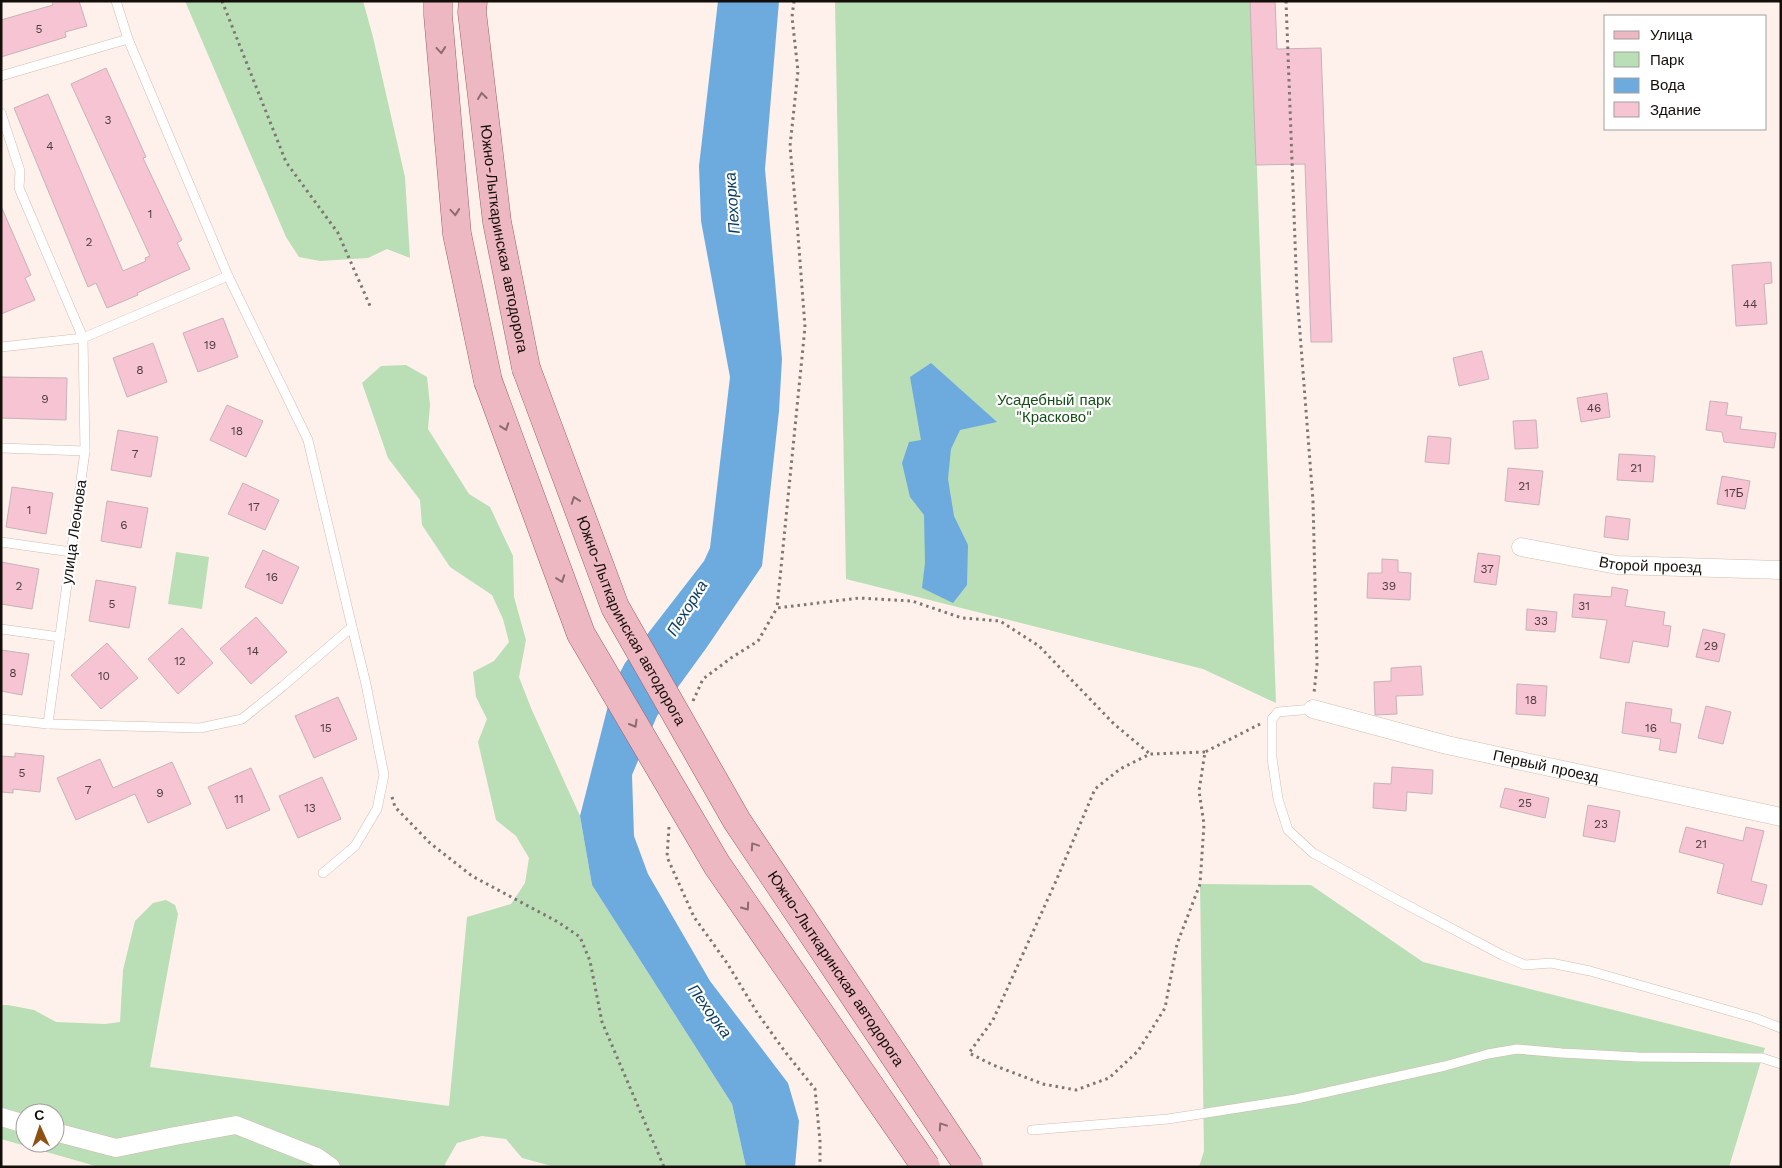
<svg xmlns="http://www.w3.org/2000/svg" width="1782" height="1168" font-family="'Work Sans',sans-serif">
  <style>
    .green { fill: #badeb6; fill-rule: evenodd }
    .water { fill: #6dabdf }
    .building { fill: #f6c4d3; stroke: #c8b2b8 }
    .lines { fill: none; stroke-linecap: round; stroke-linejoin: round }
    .service-casing { stroke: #d0bcb2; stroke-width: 10 }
    .minor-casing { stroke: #d0bcb2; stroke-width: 19 }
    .primary-casing { stroke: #9a5e68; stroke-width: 29 }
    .path { stroke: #7f7671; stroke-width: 3; stroke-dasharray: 2.5 4; stroke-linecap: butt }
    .service { stroke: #fff; stroke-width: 9 }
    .minor { stroke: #fff; stroke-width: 18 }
    .primary { stroke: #eeb8c2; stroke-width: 28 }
    .primary-bridge-casing { stroke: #9a5e68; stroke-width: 29; stroke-linecap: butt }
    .primary-bridge { stroke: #eeb8c2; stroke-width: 28 }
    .oneway { stroke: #8c6c6f }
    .labels { text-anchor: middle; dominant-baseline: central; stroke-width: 4.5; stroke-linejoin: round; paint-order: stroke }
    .number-label { font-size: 12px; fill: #4c3c3c }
    .street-label { font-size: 15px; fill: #140e0a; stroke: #fff }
    .park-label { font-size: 15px; fill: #174e16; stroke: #fff }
    .water-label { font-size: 16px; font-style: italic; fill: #0a3b5d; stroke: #fff }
  </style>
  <rect width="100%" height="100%" fill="#fef1eb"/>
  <g class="green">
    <polygon points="185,1 363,1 373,37 405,177 410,258 387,249 368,258 320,261 299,257 286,237"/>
    <polygon points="835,1 1251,1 1276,703 1203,669 846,579"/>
    <path d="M 406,365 L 427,377 L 430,405 L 428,429 L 469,494 L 490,507 L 513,556 L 514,597 L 526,640 L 519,677 L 531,708 L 580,816 L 592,885 L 732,1104 L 746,1167 L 555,1167 L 522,1158 L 506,1139 L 482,1136 L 457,1143 L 445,1164 L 446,1167 L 99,1167 L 1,1139 L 1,1005 L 8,1005 L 34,1010 L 56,1022 L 105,1024 L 120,1022 L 123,970 L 135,921 L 153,903 L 166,900 L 175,905 L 178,914 L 150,1067 L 449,1106 L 467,917 L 511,904 L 525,883 L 529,858 L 516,836 L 496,820 L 478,742 L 487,719 L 476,697 L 473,672 L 494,661 L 509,642 L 503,619 L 492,595 L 450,567 L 422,525 L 420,500 L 388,458 L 362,383 L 381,366 ZM 25,1113 L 55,1113 L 55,1143 L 25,1143 Z"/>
    <polygon points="176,552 209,557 202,609 168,604"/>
    <polygon points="1200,884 1311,885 1423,962 1765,1048 1729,1167 1199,1167 1204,1151"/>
  </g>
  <g class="water">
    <polygon points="718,1 779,1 765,169 782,359 779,411 762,566 707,647 657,716 632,775 634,836 648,874 710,981 788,1083 799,1121 795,1167 746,1167 732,1104 592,885 580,816 613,686 625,663 704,561 710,548 730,377 701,221 699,166"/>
    <polygon points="931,363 997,422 960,430 951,449 948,479 954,516 968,545 967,585 953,603 922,588 925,563 924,515 910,497 902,463 909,442 921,440 910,377"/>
  </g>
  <g class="building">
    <polygon points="52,1 79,1 87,26 65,32 66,37 1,57 1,20 53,5"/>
    <polygon points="1250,1 1275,1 1277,49 1321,48 1332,342 1311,342 1305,164 1256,165"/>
    <polygon points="106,68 146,157 143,158 182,240 177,243 190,269 137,293 138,295 107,308 96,283 88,287 14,108 48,94 123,271 146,261 145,258 150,256 71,84"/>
    <polygon points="1,206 31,275 25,278 35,300 1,314"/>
    <polygon points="1771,262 1772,283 1764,284 1767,324 1736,326 1732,265"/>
    <polygon points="223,318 238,357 198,372 183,333"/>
    <polygon points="153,343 167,382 127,397 113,358"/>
    <polygon points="1482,351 1489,379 1459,386 1453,358"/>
    <polygon points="1,377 67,378 66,420 1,418"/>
    <polygon points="1607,393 1610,417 1581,422 1577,398"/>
    <polygon points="1710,401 1728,403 1726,415 1742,417 1740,429 1776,433 1774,448 1724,442 1722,432 1706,430"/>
    <polygon points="227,405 263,421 246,457 210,440"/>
    <polygon points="1536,420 1538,448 1515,449 1513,421"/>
    <polygon points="118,430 158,437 151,477 111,470"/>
    <polygon points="1428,436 1451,438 1449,464 1425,462"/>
    <polygon points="1619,454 1655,456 1653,482 1617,480"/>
    <polygon points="1508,468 1543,471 1539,505 1505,501"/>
    <polygon points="1722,476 1750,481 1745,509 1717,504"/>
    <polygon points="243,483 279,500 265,530 228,514"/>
    <polygon points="12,487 53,493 46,534 6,527"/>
    <polygon points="107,501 148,508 141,548 101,541"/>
    <polygon points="1606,516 1630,519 1628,540 1604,537"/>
    <polygon points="263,550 299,567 282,604 245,587"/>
    <polygon points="1478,553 1500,556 1496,585 1474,582"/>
    <polygon points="1382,559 1398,560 1398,572 1411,573 1410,600 1367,598 1368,573 1382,573"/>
    <polygon points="1,562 39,569 32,609 1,604"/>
    <polygon points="96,580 136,587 129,628 89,621"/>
    <polygon points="1612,587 1628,590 1625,606 1665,612 1663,625 1671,626 1668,647 1633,641 1629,663 1600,658 1607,620 1572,617 1574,594 1611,597"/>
    <polygon points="1527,609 1557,612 1555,632 1526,630"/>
    <polygon points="256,617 287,652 251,684 220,649"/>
    <polygon points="182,628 213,663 178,694 148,659"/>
    <polygon points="1703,629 1725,634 1719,662 1696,657"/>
    <polygon points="107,643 138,678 101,709 71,675"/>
    <polygon points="1,650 29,654 22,695 1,691"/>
    <polygon points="1421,666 1423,695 1396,696 1397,714 1375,715 1374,682 1391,681 1391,668"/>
    <polygon points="1517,684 1547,686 1545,716 1516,714"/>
    <polygon points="338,697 357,739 314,758 295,716"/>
    <polygon points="1626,702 1672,709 1670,722 1681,724 1676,753 1659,750 1661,739 1622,733"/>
    <polygon points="1706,706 1731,712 1723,744 1698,738"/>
    <polygon points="15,753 44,756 40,792 13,789 13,793 1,792 1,756 15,757"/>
    <polygon points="100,759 113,788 172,762 191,804 148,823 135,794 76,820 57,778"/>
    <polygon points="1392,767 1433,770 1432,794 1407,792 1406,811 1373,808 1374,783 1391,784"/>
    <polygon points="251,768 270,810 227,829 208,787"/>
    <polygon points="322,777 341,819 298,838 279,796"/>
    <polygon points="1505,788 1549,798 1545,818 1500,807"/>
    <polygon points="1588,805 1620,811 1615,842 1583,836"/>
    <polygon points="1686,827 1743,841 1746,827 1764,831 1751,881 1767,885 1762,905 1717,893 1724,864 1679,852"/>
  </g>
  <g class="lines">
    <defs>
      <g id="service">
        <polyline points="1,76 128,39"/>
        <polyline points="1,113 20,171 19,188 83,338 85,451 48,724"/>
        <polyline points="1,347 83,338 228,276 128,39 116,1"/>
        <polyline points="1,448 85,451"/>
        <polyline points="1,542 71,552"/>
        <polyline points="1,629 60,637"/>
        <polyline points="1313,709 1278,712 1272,719 1272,758 1278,799 1288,830 1313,853 1394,898 1502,955 1525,965 1551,963 1590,971 1755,1018 1781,1028"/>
        <polyline points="1,719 48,724 200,728 242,719 283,686 352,627 308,440 228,276"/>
        <polyline points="323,873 355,846 377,809 384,775 366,684 352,627"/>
        <polyline points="1032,1130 1168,1119 1296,1099 1445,1066 1488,1054 1517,1049 1562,1053 1638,1057 1762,1058 1781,1064"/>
      </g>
      <g id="minor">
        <path id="s1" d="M 1521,547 L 1617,565 L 1781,570"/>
        <path id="s2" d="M 1313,709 L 1447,745 L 1781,817"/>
        <polyline points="1,1117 25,1124"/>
        <polyline points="55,1132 116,1148 175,1136 236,1125 317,1157 331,1167"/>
      </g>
      <g id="primary">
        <polyline points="438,1 438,15 457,234 488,381"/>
        <path id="s3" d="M 473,1 L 472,12 L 497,222 L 526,368"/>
      </g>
    </defs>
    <use href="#service" class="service-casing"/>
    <use href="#minor" class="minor-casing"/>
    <use href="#primary" class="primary-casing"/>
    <g class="path">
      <polyline points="222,1 286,162 338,233 371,308"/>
      <polyline points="794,1 792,17 798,71 790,146 797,222 805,327 777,608 859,598 912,601 962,618 1000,621 1039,646 1114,724 1150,754"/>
      <polyline points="1286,1 1297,294 1313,501 1317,665 1314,693"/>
      <polyline points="693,701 703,679 731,658 758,641 777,608"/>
      <polyline points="1205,752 1150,754 1120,769 1095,789 1056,881 993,1020 969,1053 993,1065 1043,1084 1076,1090 1109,1078 1138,1051 1165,1008 1177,944 1200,884 1204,824 1199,791 1205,752 1260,724"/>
      <polyline points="392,797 395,807 430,843 472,876 558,922 580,937 590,961 602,1022 664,1167"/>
      <polyline points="669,827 667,857 694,917 727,963 758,1014 786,1053 815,1089 820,1141 820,1167"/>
    </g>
    <use href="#service" class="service"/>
    <use href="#minor" class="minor"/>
    <use href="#primary" class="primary"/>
    <defs>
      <g id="primary-bridge">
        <path id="s4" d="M 526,368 L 615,607 L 737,821 L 969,1167"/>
        <polyline points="488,381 581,634 717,865 926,1167"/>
      </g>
    </defs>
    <use href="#primary-bridge" class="primary-bridge-casing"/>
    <use href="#primary-bridge" class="primary-bridge"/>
  </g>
  <defs><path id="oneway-chevron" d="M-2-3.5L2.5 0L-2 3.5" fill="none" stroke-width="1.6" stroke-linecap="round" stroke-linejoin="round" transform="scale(1.25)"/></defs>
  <g class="oneway">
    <use href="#oneway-chevron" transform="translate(441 50) rotate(85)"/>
    <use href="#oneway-chevron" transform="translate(482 96) rotate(-97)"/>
    <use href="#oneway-chevron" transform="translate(455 212) rotate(85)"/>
    <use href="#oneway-chevron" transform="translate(505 427) rotate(70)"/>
    <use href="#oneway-chevron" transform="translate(575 500) rotate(-110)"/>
    <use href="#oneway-chevron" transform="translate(561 579) rotate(70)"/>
    <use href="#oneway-chevron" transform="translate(634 724) rotate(60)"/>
    <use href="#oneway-chevron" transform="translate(754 846) rotate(-124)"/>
    <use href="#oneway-chevron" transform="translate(746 907) rotate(55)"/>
    <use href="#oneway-chevron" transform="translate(942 1126) rotate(-124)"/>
  </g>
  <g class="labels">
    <g class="number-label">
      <text x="39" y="29">5</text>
      <text x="108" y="120">3</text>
      <text x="50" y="146">4</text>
      <text x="150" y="214">1</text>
      <text x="89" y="242">2</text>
      <text x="1750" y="304">44</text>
      <text x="210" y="345">19</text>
      <text x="140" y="370">8</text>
      <text x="45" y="399">9</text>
      <text x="1594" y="408">46</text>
      <text x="237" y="431">18</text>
      <text x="135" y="454">7</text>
      <text x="1636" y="468">21</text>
      <text x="1524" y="486">21</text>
      <text x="1734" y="493">17Б</text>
      <text x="254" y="507">17</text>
      <text x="29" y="510">1</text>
      <text x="124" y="525">6</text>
      <text x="1487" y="569">37</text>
      <text x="272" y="577">16</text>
      <text x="19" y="586">2</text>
      <text x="1389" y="586">39</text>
      <text x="112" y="604">5</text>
      <text x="1584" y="606">31</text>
      <text x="1541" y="621">33</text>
      <text x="1711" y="646">29</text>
      <text x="253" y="651">14</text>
      <text x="180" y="661">12</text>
      <text x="13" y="673">8</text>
      <text x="104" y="676">10</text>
      <text x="1531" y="700">18</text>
      <text x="326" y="728">15</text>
      <text x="1651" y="728">16</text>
      <text x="22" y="773">5</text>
      <text x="88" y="790">7</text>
      <text x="160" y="793">9</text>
      <text x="239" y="799">11</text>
      <text x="1525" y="803">25</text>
      <text x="310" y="808">13</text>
      <text x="1601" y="824">23</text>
      <text x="1701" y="844">21</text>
    </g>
    <g class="street-label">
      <text stroke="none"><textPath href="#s3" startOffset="240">Южно-Лыткаринская автодорога</textPath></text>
      <text transform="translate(74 532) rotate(-82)">улица Леонова</text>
      <text stroke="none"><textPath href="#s1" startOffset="131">Второй проезд</textPath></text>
      <text stroke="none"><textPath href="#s4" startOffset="274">Южно-Лыткаринская автодорога</textPath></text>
      <text stroke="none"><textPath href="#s2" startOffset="240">Первый проезд</textPath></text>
      <text stroke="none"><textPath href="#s4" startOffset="679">Южно-Лыткаринская автодорога</textPath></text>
    </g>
    <g class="park-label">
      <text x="1054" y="400">Усадебный парк<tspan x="1054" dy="17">"Красково"</tspan></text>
    </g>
    <g class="water-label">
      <text transform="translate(732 203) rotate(-94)">Пехорка</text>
      <text transform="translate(687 608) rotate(-58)">Пехорка</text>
      <text transform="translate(710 1011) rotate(54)">Пехорка</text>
    </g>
  </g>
  <rect width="1782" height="1168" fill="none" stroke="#140e0a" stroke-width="5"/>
  <rect x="1604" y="15" width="162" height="115" fill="#ffffff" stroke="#a19f9d"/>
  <rect x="1614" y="31" width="25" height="8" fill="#eeb8c2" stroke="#a19f9d"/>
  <text x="1650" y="40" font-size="15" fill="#140e0a">Улица</text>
  <rect x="1614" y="52" width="25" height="15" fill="#badeb6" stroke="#a19f9d"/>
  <text x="1650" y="65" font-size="15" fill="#140e0a">Парк</text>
  <rect x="1614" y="78" width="25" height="15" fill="#6dabdf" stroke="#a19f9d"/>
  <text x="1650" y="90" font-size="15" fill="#140e0a">Вода</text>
  <rect x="1614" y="102" width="25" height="15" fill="#f6c4d3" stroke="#a19f9d"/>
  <text x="1650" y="115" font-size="15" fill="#140e0a">Здание</text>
  <g transform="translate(40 1128) rotate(357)"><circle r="24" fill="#ffffff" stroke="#a19f9d"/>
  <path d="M0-4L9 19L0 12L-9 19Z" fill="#8e5114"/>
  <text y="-8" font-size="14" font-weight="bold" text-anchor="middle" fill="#140e0a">С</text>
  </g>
</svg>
